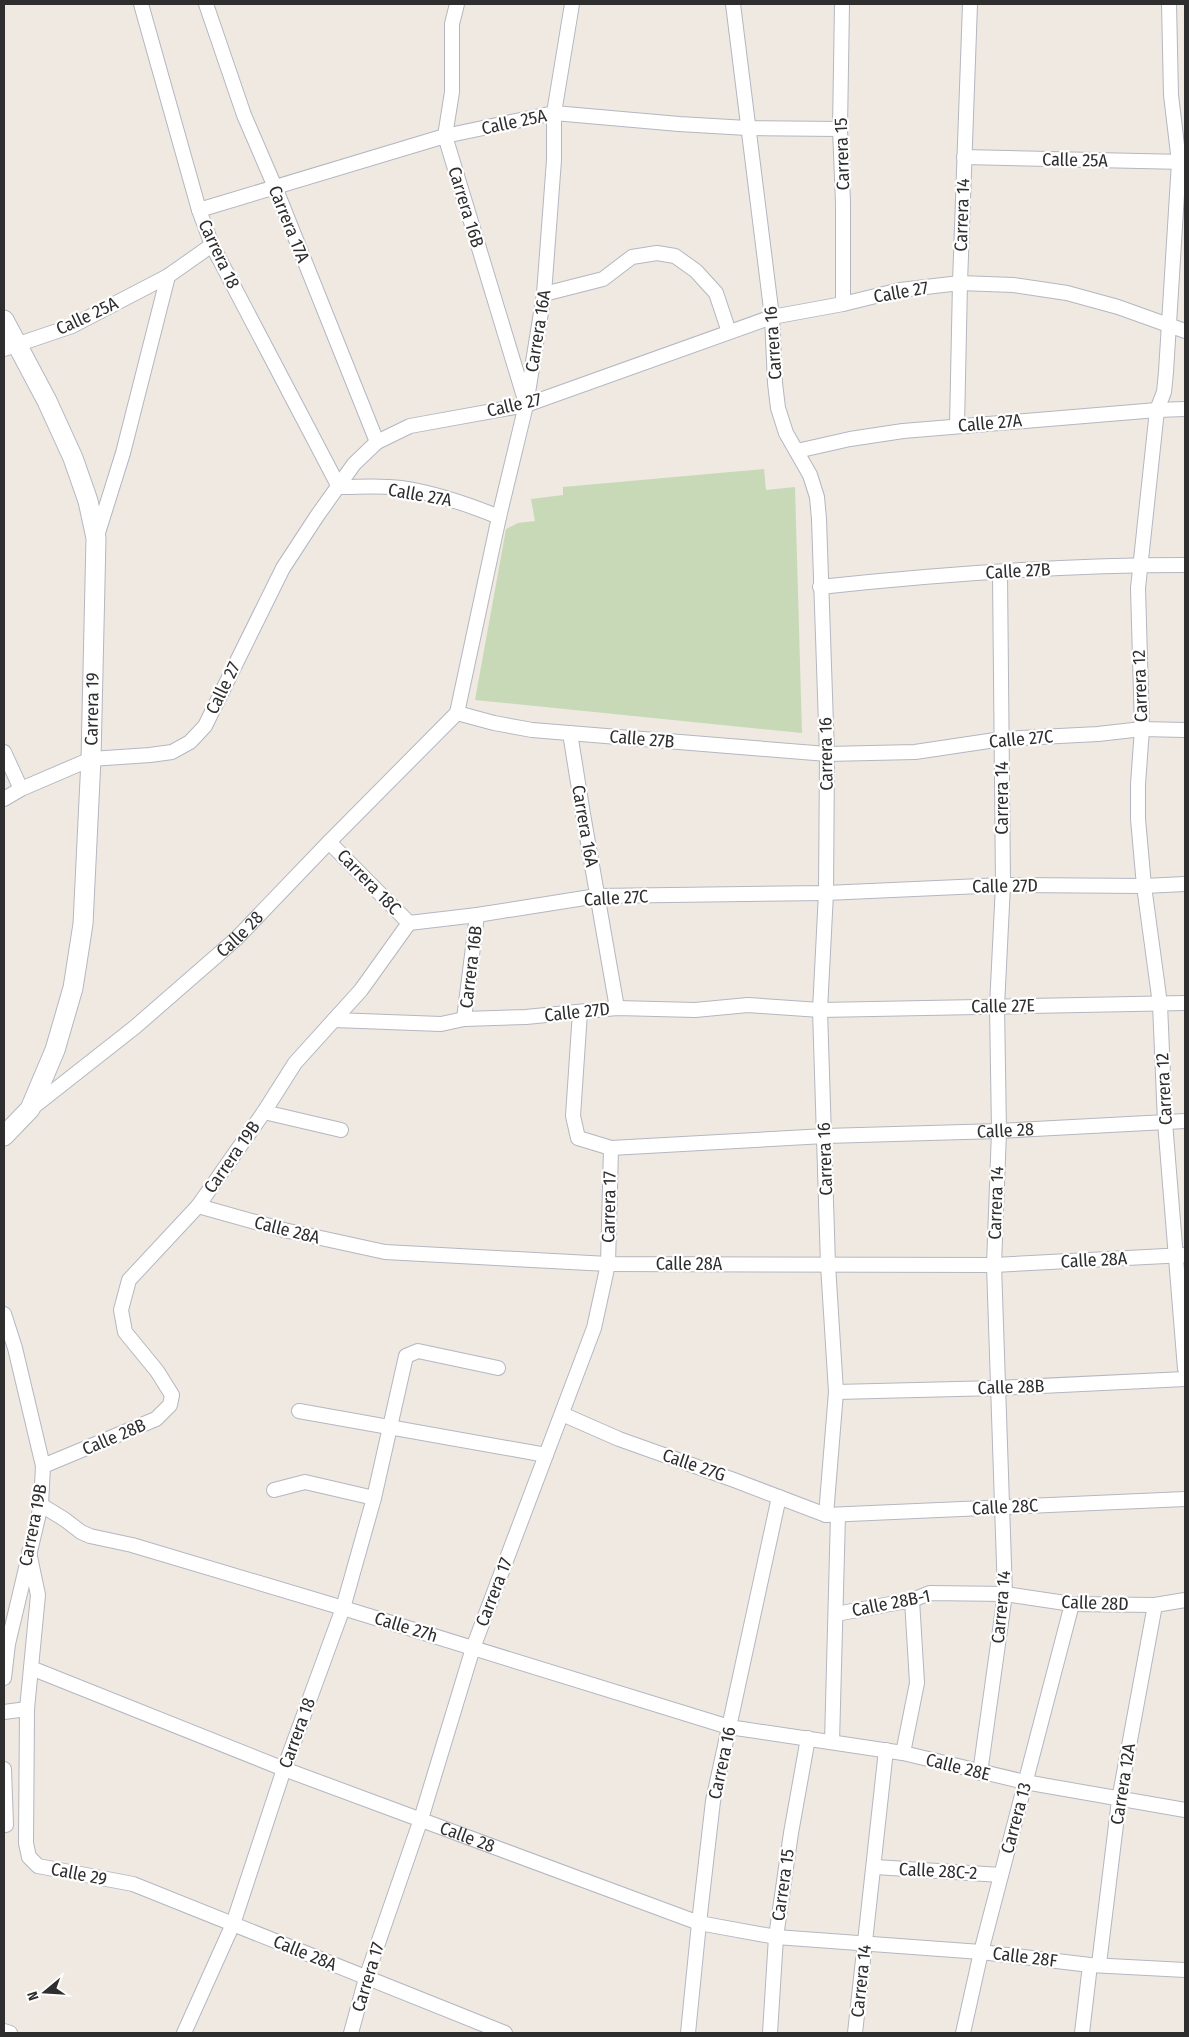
<svg xmlns="http://www.w3.org/2000/svg" width="1189" height="2037" font-family="'Fira Sans Condensed',sans-serif">
  <style>
    .cemetery { fill: #c8d9b8 }
    .lines { fill: none; stroke-linecap: round; stroke-linejoin: round }
    .street-casing { stroke: #b4b7c1; stroke-width: 16 }
    .secondary-casing { stroke: #b4b7c1; stroke-width: 21 }
    .street { stroke: #fff; stroke-width: 14 }
    .secondary { stroke: #fff; stroke-width: 19 }
    .labels { text-anchor: middle; dominant-baseline: central; stroke-width: 4.5; stroke-linejoin: round; paint-order: stroke }
    .street-label { font-size: 18px; fill: #2e2e2e; stroke: #fff }
  </style>
  <rect width="100%" height="100%" fill="#efe9e1"/>
  <polygon class="cemetery" points="764,469 766,490 795,487 802,733 475,700 506,529 518,523 535,521 531,499 563,495 563,487"/>
  <g class="lines">
    <defs>
      <g id="street">
        <path d="M 141,4 L 199,210 L 212,245 L 339,487 C 359,487 381,485 401,488 C 436,493 467,504 499,517"/>
        <polyline points="206,4 244,115 275,187 377,442"/>
        <polyline points="457,4 452,24 452,92 445,136 525,400"/>
        <polyline points="733,4 772,317 775,383 778,408 786,433 810,475 817,497 819,519 827,754 826,893 820,1010 828,1265 836,1392 826,1515"/>
        <polyline points="842,4 840,129 843,203 843,304"/>
        <polyline points="1169,4 1171,95 1179,162 1166,372 1164,392 1157,410 1138,588 1142,729 1138,784 1138,819 1144,886 1160,1004 1165,1122 1185,1369"/>
        <polyline points="964,157 1185,162"/>
        <polyline points="199,210 445,136 554,113 679,124 747,128 840,129"/>
        <polyline points="544,294 603,279 632,257 657,253 675,256 696,271 716,293 729,332"/>
        <polyline points="4,349 72,326 168,276 212,245"/>
        <polyline points="957,426 960,283 970,4"/>
        <polyline points="797,451 850,439 903,431 1157,410 1185,409"/>
        <polyline points="97,536 123,453 168,276"/>
        <path d="M 820,587 C 941,574 1064,565 1185,565"/>
        <polyline points="457,713 494,723 532,730 827,754 915,752 1002,739 1098,734 1142,729 1185,730"/>
        <polyline points="457,713 499,517 526,405 544,294 554,160 554,113 572,4"/>
        <polyline points="570,733 583,814 617,1008"/>
        <polyline points="4,752 21,789"/>
        <polyline points="4,799 21,789 91,759 150,755 172,752 190,742 205,726 283,568 317,516 354,464 377,442 410,426 526,405 772,317 843,304 900,290 960,283 1013,285 1067,293 1118,307 1185,331"/>
        <polyline points="329,842 409,923"/>
        <polyline points="409,923 477,915 597,896 826,893 1003,885 1144,886 1185,884"/>
        <path id="s1" d="M 580,1012 L 573,1116 L 578,1138 L 611,1148 L 825,1136 L 999,1131 L 1185,1121"/>
        <polyline points="464,1019 477,915"/>
        <polyline points="334,1020 441,1024 464,1019 526,1017 617,1008 695,1010 748,1005 820,1010 1185,1003"/>
        <path id="s2" d="M 32,1108 L 135,1027 L 236,939 L 329,842 L 457,713"/>
        <polyline points="264,1112 341,1130"/>
        <polyline points="198,1206 284,1230 385,1252 608,1264 994,1265 1185,1255"/>
        <polyline points="4,1314 15,1348 43,1466 41,1505 8,1644 4,1678"/>
        <polyline points="836,1392 998,1388 1185,1379"/>
        <polyline points="299,1411 546,1455"/>
        <polyline points="562,1414 619,1439 734,1480 826,1515 1185,1499"/>
        <polyline points="43,1466 156,1419 170,1405 172,1395 157,1371 125,1332 121,1310 129,1280 198,1206 264,1112 295,1063 361,990 409,923"/>
        <polyline points="274,1490 305,1482 374,1498"/>
        <polyline points="41,1505 64,1519 81,1532 90,1536 132,1545 343,1608 729,1727 903,1753 1025,1782 1185,1810"/>
        <polyline points="29,1552 38,1595 27,1709 26,1843 29,1857 38,1866 133,1884 505,2033"/>
        <polyline points="836,1614 912,1600 930,1593 1005,1594 1072,1604 1155,1605 1185,1600"/>
        <path id="s3" d="M 31,1668 L 284,1769 L 699,1923 L 776,1937 L 981,1952 L 1090,1965 L 1185,1970"/>
        <polyline points="4,1712 27,1709"/>
        <polyline points="832,1742 838,1515"/>
        <polyline points="903,1753 917,1683 912,1600"/>
        <polyline points="4,1769 6,1825"/>
        <polyline points="980,1773 1005,1594 994,1265 999,1131 997,1006 1003,885 1000,572"/>
        <polyline points="875,1867 1001,1875"/>
        <polyline points="1099,1964 1119,1800 1155,1605"/>
        <polyline points="4,2031 10,2033"/>
        <polyline points="184,2033 233,1924 284,1769 343,1608 374,1498 406,1356 418,1351 498,1368"/>
        <polyline points="351,2033 366,1978 421,1819 473,1648 594,1328 608,1264 611,1148"/>
        <polyline points="688,2033 699,1923 713,1801 779,1497"/>
        <polyline points="770,2033 776,1937 791,1833 808,1738"/>
        <polyline points="855,2033 886,1750"/>
        <polyline points="963,2033 981,1952 1072,1604"/>
        <polyline points="1082,2033 1090,1965"/>
      </g>
      <polyline id="secondary" points="4,320 47,401 73,458 88,501 96,538 91,759 83,924 73,988 55,1050 30,1109 4,1136"/>
    </defs>
    <use href="#street" class="street-casing"/>
    <use href="#secondary" class="secondary-casing"/>
    <use href="#street" class="street"/>
    <use href="#secondary" class="secondary"/>
  </g>
  <g class="labels">
    <g class="street-label">
      <text transform="translate(514 122) rotate(-12)">Calle 25A</text>
      <text transform="translate(842 154) rotate(-92)">Carrera 15</text>
      <text transform="translate(1075 160) rotate(1)">Calle 25A</text>
      <text transform="translate(466 207) rotate(73)">Carrera 16B</text>
      <text transform="translate(962 215) rotate(-88)">Carrera 14</text>
      <text transform="translate(289 224) rotate(68)">Carrera 17A</text>
      <text transform="translate(219 254) rotate(65)">Carrera 18</text>
      <text transform="translate(901 292) rotate(-10)">Calle 27</text>
      <text transform="translate(87 316) rotate(-25)">Calle 25A</text>
      <text transform="translate(538 331) rotate(-81)">Carrera 16A</text>
      <text transform="translate(773 343) rotate(-94)">Carrera 16</text>
      <text transform="translate(514 405) rotate(-13)">Calle 27</text>
      <text transform="translate(990 423) rotate(-5)">Calle 27A</text>
      <text transform="translate(420 495) rotate(10)">Calle 27A</text>
      <text transform="translate(1018 571) rotate(-3)">Calle 27B</text>
      <text transform="translate(1140 686) rotate(-92)">Carrera 12</text>
      <text transform="translate(223 688) rotate(-64)">Calle 27</text>
      <text transform="translate(92 709) rotate(-89)">Carrera 19</text>
      <text transform="translate(642 739) rotate(5)">Calle 27B</text>
      <text transform="translate(1021 739) rotate(-5)">Calle 27C</text>
      <text transform="translate(826 754) rotate(-91)">Carrera 16</text>
      <text transform="translate(1002 798) rotate(-90)">Carrera 14</text>
      <text transform="translate(585 826) rotate(80)">Carrera 16A</text>
      <text transform="translate(369 882) rotate(46)">Carrera 18C</text>
      <text transform="translate(1005 886) rotate(-1)">Calle 27D</text>
      <text transform="translate(616 898) rotate(-3)">Calle 27C</text>
      <text stroke="none"><textPath href="#s2" startOffset="271">Calle 28</textPath></text>
      <text transform="translate(471 967) rotate(-83)">Carrera 16B</text>
      <text transform="translate(1003 1006) rotate(-1)">Calle 27E</text>
      <text transform="translate(577 1012) rotate(-6)">Calle 27D</text>
      <text transform="translate(1164 1089) rotate(-93)">Carrera 12</text>
      <text stroke="none"><textPath href="#s1" startOffset="556">Calle 28</textPath></text>
      <text transform="translate(232 1157) rotate(-55)">Carrera 19B</text>
      <text transform="translate(825 1159) rotate(-92)">Carrera 16</text>
      <text transform="translate(996 1203) rotate(-88)">Carrera 14</text>
      <text transform="translate(609 1207) rotate(-89)">Carrera 17</text>
      <text transform="translate(287 1230) rotate(14)">Calle 28A</text>
      <text transform="translate(1094 1260) rotate(-3)">Calle 28A</text>
      <text x="689" y="1264">Calle 28A</text>
      <text transform="translate(1011 1387) rotate(-2)">Calle 28B</text>
      <text transform="translate(114 1437) rotate(-23)">Calle 28B</text>
      <text transform="translate(694 1465) rotate(19)">Calle 27G</text>
      <text transform="translate(1005 1507) rotate(-3)">Calle 28C</text>
      <text transform="translate(33 1525) rotate(-79)">Carrera 19B</text>
      <text transform="translate(494 1592) rotate(-69)">Carrera 17</text>
      <text transform="translate(891 1603) rotate(-11)">Calle 28B-1</text>
      <text transform="translate(1095 1603) rotate(2)">Calle 28D</text>
      <text transform="translate(1001 1607) rotate(-85)">Carrera 14</text>
      <text transform="translate(406 1627) rotate(17)">Calle 27h</text>
      <text transform="translate(297 1733) rotate(-70)">Carrera 18</text>
      <text transform="translate(722 1763) rotate(-78)">Carrera 16</text>
      <text transform="translate(958 1767) rotate(14)">Calle 28E</text>
      <text transform="translate(1123 1784) rotate(-81)">Carrera 12A</text>
      <text transform="translate(1016 1818) rotate(-75)">Carrera 13</text>
      <text stroke="none"><textPath href="#s3" startOffset="468">Calle 28</textPath></text>
      <text transform="translate(938 1871) rotate(3)">Calle 28C-2</text>
      <text transform="translate(79 1874) rotate(11)">Calle 29</text>
      <text transform="translate(783 1885) rotate(-82)">Carrera 15</text>
      <text transform="translate(305 1953) rotate(22)">Calle 28A</text>
      <text transform="translate(1025 1957) rotate(7)">Calle 28F</text>
      <text transform="translate(368 1977) rotate(-73)">Carrera 17</text>
      <text transform="translate(861 1981) rotate(-84)">Carrera 14</text>
    </g>
  </g>
  <rect width="1189" height="2037" fill="none" stroke="#2e2e2e" stroke-width="10"/>
  <g transform="translate(45 1992) rotate(252)" stroke="#ffffff" stroke-width="4" paint-order="stroke">
  <path d="M0-4L9 19L0 12L-9 19Z" fill="#2e2e2e"/>
  <text y="-8" font-size="14" font-weight="bold" text-anchor="middle" fill="#2e2e2e">N</text>
  </g>
</svg>
